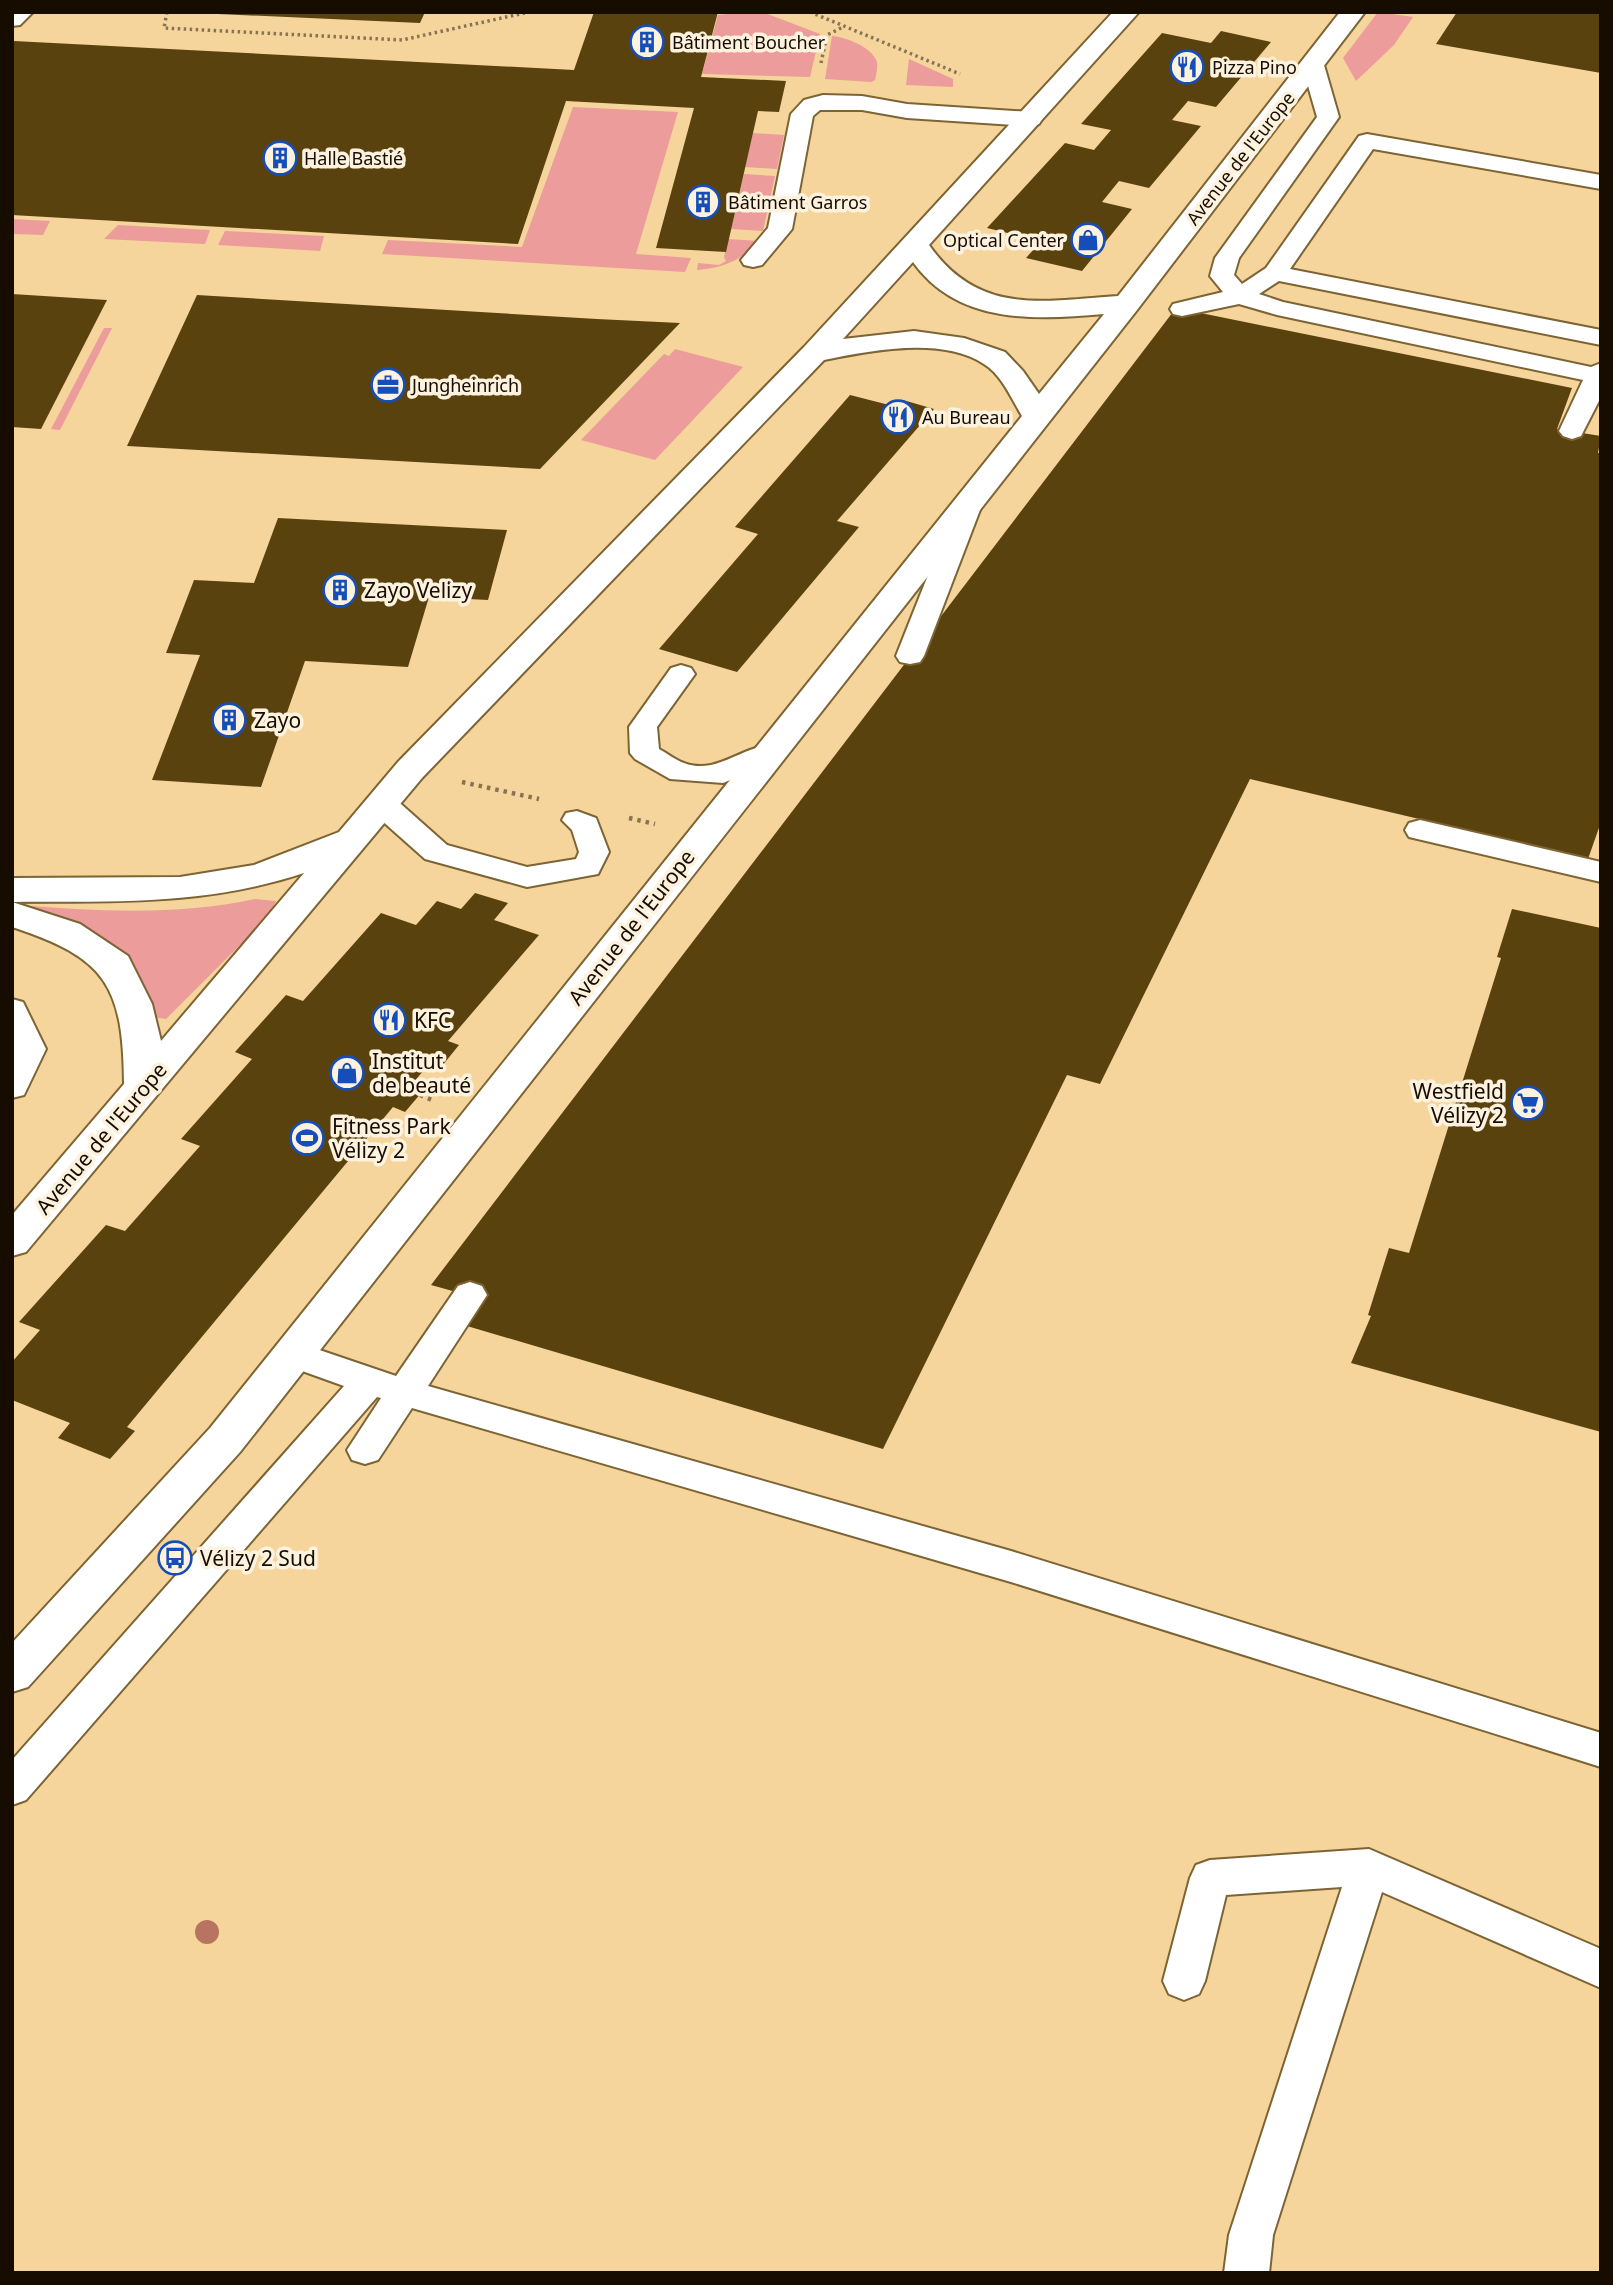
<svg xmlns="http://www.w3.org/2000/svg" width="1613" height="2285" font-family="'Noto Sans',sans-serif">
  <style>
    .built { fill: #f5d59b }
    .green { fill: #ec9c9a }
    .building { fill: #5a420f }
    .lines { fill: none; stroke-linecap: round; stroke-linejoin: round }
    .service-casing { stroke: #7d6434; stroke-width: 4 }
    .minor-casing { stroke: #7d6434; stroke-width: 4 }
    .path-far1 { stroke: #877355; stroke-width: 3.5; stroke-dasharray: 2.5 3.5; stroke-linecap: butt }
    .path { stroke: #877355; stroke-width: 4.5; stroke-dasharray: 3.5 5; stroke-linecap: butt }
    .service { fill: #fff; fill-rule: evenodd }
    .minor { fill: #fff; fill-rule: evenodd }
    .tree { fill: #b87361 }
    .labels { text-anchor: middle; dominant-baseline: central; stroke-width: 7; stroke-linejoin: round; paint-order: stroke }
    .far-poi-label { font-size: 18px; fill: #160c00; stroke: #fdf2de; text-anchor: start }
    .far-street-label { font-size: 18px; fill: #160c00; stroke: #fdf2de }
    .poi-label { font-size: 21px; fill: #160c00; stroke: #fdf2de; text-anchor: start }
    .street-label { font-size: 21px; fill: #160c00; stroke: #fdf2de }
  </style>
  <rect width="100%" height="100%" fill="#ffe2af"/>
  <rect class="built" x="12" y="12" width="1589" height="2261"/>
  <g class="green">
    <polygon points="744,12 765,13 820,34 810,77 702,74 718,15"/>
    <polygon points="1378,12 1413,17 1394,45 1356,81 1343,58"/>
    <path d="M 832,36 C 846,37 872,47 877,62 C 878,68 876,74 875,80 L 871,82 L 825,79 Z"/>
    <polygon points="909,59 953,79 953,87 906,85"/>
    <polygon points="573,107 678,112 636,254 691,258 685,272 382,254 388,240 522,247"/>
    <polygon points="753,133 784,135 777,169 745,167"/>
    <polygon points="744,174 775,176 763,231 731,229"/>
    <polygon points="12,219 50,221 43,235 12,234"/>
    <polygon points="118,225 210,230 205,244 104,239"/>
    <polygon points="225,231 324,236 320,251 218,245"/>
    <path d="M 728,239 L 759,241 C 742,260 723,268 697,270 L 698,263 L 719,265 L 726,261 L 724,257 Z"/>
    <polygon points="104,328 112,328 60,430 51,429"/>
    <polygon points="675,349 743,367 655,460 581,440 664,354 669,356"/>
    <path d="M 255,899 L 276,901 L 270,915 L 166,1019 L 153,1017 L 16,905 C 96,911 177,916 255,899 Z"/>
  </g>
  <g class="building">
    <polygon points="218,12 425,12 420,23 218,14"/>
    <polygon points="594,12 718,12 701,77 786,81 779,112 758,111 726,252 656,248 694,108 566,101 518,244 12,215 14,41 574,70"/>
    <polygon points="1457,12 1601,12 1601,73 1436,44"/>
    <polygon points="1221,31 1271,42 1216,107 1188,101 1172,120 1201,126 1149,188 1119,181 1102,202 1132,209 1082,271 1026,258 1041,241 987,228 1065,143 1094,150 1111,130 1081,124 1162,33 1211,43"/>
    <polygon points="12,294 107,300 41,429 12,427"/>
    <polygon points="197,295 597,319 680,323 540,469 127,446"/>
    <polygon points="1176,308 1572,388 1557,429 1601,436 1598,453 1601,453 1601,822 1588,859 1250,779 1100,1084 1067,1075 883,1449 467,1326 485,1300 431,1285"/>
    <polygon points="850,395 897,407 903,400 934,409 837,521 859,527 737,672 659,649 758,534 735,527"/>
    <polygon points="278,518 507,530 488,600 429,597 408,667 305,661 261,787 152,780 200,655 166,653 194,580 254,583"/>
    <polygon points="475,893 508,903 494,920 539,935 448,1041 459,1045 442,1066 431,1062 418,1077 415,1081 428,1085 405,1112 393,1107 127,1427 135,1431 110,1459 58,1438 70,1423 12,1400 12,1362 40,1330 19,1322 106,1225 125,1231 200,1146 181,1139 252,1059 235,1052 286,995 303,1001 381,913 416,925 437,901 461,909"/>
    <polygon points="1512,909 1601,928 1601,1432 1351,1363 1371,1316 1368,1315 1389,1248 1409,1253 1501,958 1497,957"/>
  </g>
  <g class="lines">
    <defs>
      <g id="service">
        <polygon points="12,12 33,12 20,25 12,26"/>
        <polygon points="1313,58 1321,60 1324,65 1339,117 1239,258 1234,275 1242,284 1266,268 1359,136 1367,134 1601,175 1601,189 1373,149 1290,269 1601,330 1601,345 1279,281 1259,294 1283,302 1591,367 1601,363 1601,397 1581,436 1572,439 1563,436 1559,431 1583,380 1277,315 1239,304 1182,316 1173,314 1170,309 1173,304 1223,292 1210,276 1215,258 1317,117 1302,65 1305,60"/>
        <polygon points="823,95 862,96 907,104 1031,112 1039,114 1042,119 1039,124 1031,126 907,118 862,110 820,110 813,116 792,229 762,265 753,267 744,265 741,260 768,228 791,114 804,100"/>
        <polygon points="970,494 979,496 983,502 924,656 920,662 910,664 900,662 896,656 957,502 961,496"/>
        <path d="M 681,665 L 691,668 L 695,674 L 657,727 L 659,749 C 667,753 675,760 684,763 C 720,777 748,738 781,747 L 786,753 L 781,759 L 723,783 L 670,779 L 635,759 L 630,753 L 629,727 L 671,668 Z"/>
        <polygon points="382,795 393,797 447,845 527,867 576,859 579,852 572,830 562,820 566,813 577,811 596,818 609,852 598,874 527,887 425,859 371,811 367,804 371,797"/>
        <polygon points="1420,820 1601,862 1601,882 1409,837 1405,830 1409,823"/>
        <polygon points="12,999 23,1002 46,1049 24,1095 12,1098"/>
        <polygon points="470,1282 482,1286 487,1295 428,1386 1011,1551 1601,1733 1601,1767 1011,1582 412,1408 378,1460 365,1464 352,1460 347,1450 381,1398 377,1397 26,1800 12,1805 12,1760 344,1386 280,1363 275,1354 280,1345 293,1341 396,1376 458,1286"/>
        <polygon points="1369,1849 1601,1949 1601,1988 1382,1892 1273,2235 1269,2273 1224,2273 1229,2235 1342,1887 1226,1895 1205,1981 1199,1994 1184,2000 1169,1994 1163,1981 1190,1878 1196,1865 1210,1860"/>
      </g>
      <path id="minor" d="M 1113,12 L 1139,12 L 929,245 C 979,316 1042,301 1118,296 L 1340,12 L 1365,12 L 1137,310 L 240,1452 L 28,1687 L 12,1692 L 12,1643 L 210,1428 L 1022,416 C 1011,398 1002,375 984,364 C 941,336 870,351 824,360 L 422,778 L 26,1252 L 12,1256 L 12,1215 L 124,1084 C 123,986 107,958 12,927 L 12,902 L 80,924 L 128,956 L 152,1004 L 161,1041 L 304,873 C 204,906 115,901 12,902 L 12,878 L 180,877 L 254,865 L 339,832 L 398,762 L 804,347 ZM 913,262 C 958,325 1035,320 1104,314 L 1039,394 L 1023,371 L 1005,352 L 964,338 L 914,331 L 843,339 Z"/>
    </defs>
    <use href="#service" class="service-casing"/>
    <use href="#minor" class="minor-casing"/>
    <g class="path-far1">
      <polyline points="167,12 164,28 402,40 529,12"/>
      <polyline points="810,12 960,74"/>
      <polyline points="821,63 827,35 843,27"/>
    </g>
    <g class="path">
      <polyline points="462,782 539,799"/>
      <polyline points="629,818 655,824"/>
      <polyline points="420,1095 432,1100"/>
    </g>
    <use href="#service" class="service"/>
    <use href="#minor" class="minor"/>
  </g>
  <circle class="tree" cx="207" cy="1932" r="12"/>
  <defs>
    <symbol id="building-ring" viewBox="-11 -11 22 22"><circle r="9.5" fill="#fdf2de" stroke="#154db9" stroke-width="1.5"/><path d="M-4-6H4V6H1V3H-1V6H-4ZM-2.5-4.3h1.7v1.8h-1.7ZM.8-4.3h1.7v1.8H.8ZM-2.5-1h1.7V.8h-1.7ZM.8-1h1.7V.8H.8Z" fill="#154db9"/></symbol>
    <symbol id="restaurant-ring" viewBox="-11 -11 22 22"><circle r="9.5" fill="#fdf2de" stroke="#154db9" stroke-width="1.5"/><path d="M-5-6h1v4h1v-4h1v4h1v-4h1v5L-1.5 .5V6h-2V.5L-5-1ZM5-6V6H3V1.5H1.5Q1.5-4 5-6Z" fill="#154db9"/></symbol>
    <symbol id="shop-ring" viewBox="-11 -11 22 22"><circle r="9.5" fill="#fdf2de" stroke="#154db9" stroke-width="1.5"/><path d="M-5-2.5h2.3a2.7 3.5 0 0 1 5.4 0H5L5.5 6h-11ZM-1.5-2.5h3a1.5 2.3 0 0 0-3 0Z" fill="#154db9"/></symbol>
    <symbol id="office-ring" viewBox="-11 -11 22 22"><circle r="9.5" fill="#fdf2de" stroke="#154db9" stroke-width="1.5"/><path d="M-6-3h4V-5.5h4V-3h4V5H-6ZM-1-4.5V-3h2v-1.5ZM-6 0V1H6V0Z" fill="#154db9"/></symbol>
    <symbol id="supermarket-ring" viewBox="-11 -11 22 22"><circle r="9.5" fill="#fdf2de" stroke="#154db9" stroke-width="1.5"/><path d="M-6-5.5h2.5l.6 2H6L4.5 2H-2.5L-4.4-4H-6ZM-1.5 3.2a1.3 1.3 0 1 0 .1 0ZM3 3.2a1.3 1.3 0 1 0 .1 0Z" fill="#154db9"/></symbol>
    <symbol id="stadium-ring" viewBox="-11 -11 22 22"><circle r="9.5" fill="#fdf2de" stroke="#154db9" stroke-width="1.5"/><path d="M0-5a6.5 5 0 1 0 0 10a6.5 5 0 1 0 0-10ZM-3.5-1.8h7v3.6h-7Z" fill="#154db9"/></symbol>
    <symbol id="bus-ring" viewBox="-11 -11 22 22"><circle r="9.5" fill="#fdf2de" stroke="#154db9" stroke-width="1.5"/><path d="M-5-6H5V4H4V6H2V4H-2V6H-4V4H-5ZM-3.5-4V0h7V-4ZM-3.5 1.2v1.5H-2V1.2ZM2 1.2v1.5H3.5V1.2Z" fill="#154db9"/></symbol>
  </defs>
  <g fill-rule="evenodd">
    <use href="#building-ring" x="628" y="23" width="38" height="38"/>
    <use href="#restaurant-ring" x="1168" y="48" width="38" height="38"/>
    <use href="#building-ring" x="261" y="139" width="38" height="38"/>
    <use href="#building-ring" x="684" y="183" width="38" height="38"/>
    <use href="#shop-ring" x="1069" y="221" width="38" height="38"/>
    <use href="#office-ring" x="369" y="366" width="38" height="38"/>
    <use href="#restaurant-ring" x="879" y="398" width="38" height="38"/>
    <use href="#building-ring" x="321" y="571" width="38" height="38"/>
    <use href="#building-ring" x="210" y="701" width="38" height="38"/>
    <use href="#restaurant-ring" x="370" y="1001" width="38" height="38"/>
    <use href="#shop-ring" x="328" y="1054" width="38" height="38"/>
    <use href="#supermarket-ring" x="1509" y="1084" width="38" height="38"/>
    <use href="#stadium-ring" x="288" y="1119" width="38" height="38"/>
    <use href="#bus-ring" x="156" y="1539" width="38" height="38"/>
  </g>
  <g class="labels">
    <g class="far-poi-label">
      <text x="672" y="42">Bâtiment Boucher</text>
      <text x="1212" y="67">Pizza Pino</text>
      <text x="304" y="158">Halle Bastié</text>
      <text x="728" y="202">Bâtiment Garros</text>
      <text x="1064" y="240" text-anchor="end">Optical Center</text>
      <text x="412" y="385">Jungheinrich</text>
      <text x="922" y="417">Au Bureau</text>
    </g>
    <g class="far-street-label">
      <text transform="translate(1240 158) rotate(-52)">Avenue de l'Europe</text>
    </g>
    <g class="poi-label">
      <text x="364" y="590">Zayo Velizy</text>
      <text x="254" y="720">Zayo</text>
      <text x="414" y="1020">KFC</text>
      <text x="372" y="1061">Institut<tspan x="372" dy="24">de beauté</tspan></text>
      <text x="1504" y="1091" text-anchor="end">Westfield<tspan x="1504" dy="24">Vélizy 2</tspan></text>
      <text x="332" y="1126">Fitness Park<tspan x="332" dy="24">Vélizy 2</tspan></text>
      <text x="200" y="1558">Vélizy 2 Sud</text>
    </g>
    <g class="street-label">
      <text transform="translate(631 927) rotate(-52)">Avenue de l'Europe</text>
      <text transform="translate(101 1138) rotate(-50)">Avenue de l'Europe</text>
    </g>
  </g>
  <rect width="1613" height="2285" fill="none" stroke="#160c00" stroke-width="28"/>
</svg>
